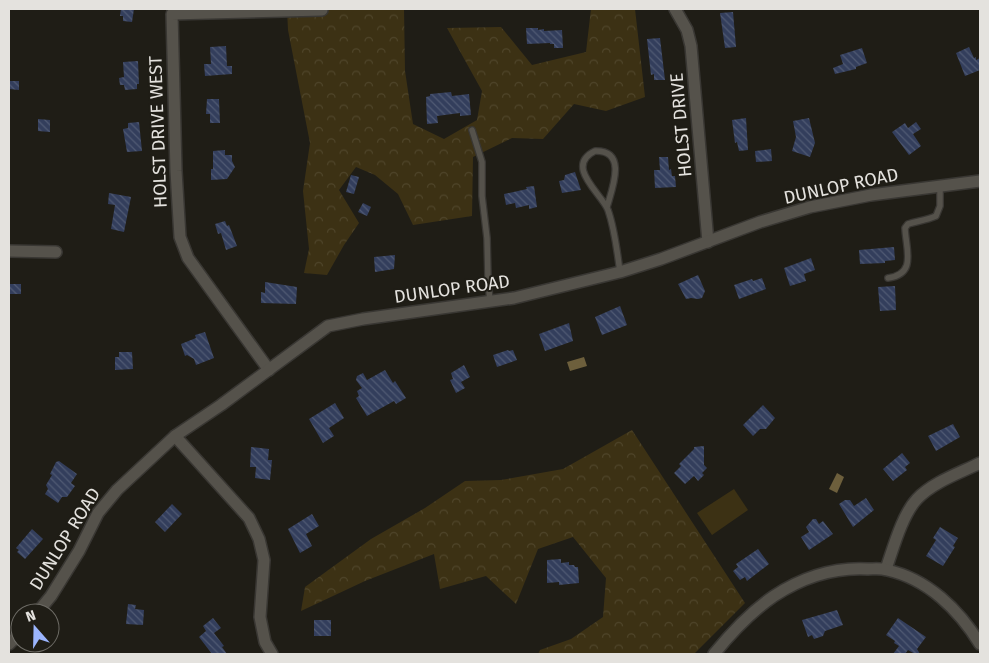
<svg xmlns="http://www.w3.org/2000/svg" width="989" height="663" font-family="'Fira Sans',sans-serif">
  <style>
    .green { fill: #3c3114 }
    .forest { fill: url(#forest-crowns) }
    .water { fill: #6d5f3c }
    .building { fill: url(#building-back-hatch) }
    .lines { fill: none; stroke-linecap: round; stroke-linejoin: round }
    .service-casing { stroke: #393733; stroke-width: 8 }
    .minor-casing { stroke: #393733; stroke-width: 14 }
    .service { stroke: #55524b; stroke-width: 5.5 }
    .minor { stroke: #55524b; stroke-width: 11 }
    .labels { text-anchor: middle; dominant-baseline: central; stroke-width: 4; stroke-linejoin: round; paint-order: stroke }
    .street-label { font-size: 18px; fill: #e4e2de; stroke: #1f1d16 }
  </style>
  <defs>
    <pattern id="forest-crowns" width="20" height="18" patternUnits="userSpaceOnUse" patternTransform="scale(1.25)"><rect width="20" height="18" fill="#3c3114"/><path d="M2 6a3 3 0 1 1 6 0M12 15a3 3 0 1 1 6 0" fill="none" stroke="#4f452a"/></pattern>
    <pattern id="building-back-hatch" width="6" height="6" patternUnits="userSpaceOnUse" patternTransform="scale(1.25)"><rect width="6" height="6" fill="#333e5c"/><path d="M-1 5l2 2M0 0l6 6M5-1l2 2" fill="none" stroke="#505a73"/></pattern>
  </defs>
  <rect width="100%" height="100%" fill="#1f1d16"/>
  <polygon class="green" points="734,489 748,510 712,535 697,513"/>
  <g class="forest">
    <polygon points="287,9 404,9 405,71 413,124 444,139 477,120 482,91 447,28 501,27 532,65 586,52 591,9 635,9 645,97 606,111 574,104 543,139 512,138 473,157 472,216 413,225 398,194 375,175 356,167 339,190 359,223 344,245 327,275 304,273 309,249 303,191 310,143 288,30"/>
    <polygon points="632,430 745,603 694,654 538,654 540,650 571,639 603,617 606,578 573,537 538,549 516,604 486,576 440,589 434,554 365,581 301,611 305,587 371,539 425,508 465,481 501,480 563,469"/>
  </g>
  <g class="water">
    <polygon points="584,357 587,366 570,371 567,362"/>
    <polygon points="837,473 844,477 837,493 829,489"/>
  </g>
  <g class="building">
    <polygon points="121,9 134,9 132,22 123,21 123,16 120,16"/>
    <polygon points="733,12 736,47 725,48 720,13"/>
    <polygon points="526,28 538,28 538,30 544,29 544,31 562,30 563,48 554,48 554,44 550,44 550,43 527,44"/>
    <polygon points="660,38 665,80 654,80 654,74 651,75 647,39"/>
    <polygon points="226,46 227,66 232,66 232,74 205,76 204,64 211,64 210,47"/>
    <polygon points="969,47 974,58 976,57 976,60 980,58 980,70 965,76 956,53"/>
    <polygon points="862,48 867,63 856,67 856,69 835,74 833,68 843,64 840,55"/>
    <polygon points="138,61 139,84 137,84 137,89 125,90 124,85 120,85 119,78 124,77 123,62"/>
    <polygon points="9,81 19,81 19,90 9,89"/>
    <polygon points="451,92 452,96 469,94 471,115 460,116 460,113 437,116 438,123 427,124 426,97 430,96 430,94"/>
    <polygon points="207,99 219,99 220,123 210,123 210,114 206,114"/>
    <polygon points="746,118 748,150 739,151 737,142 735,143 732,120"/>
    <polygon points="809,118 815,143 810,157 792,151 796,137 793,121"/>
    <polygon points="38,119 50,120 50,132 38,131"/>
    <polygon points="139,122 142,151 127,152 123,129 128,128 128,123"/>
    <polygon points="916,122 921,129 913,134 921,146 909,155 892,132 905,123 908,128"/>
    <polygon points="771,149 772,161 756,162 755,151"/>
    <polygon points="225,150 225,155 232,155 232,161 235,167 227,179 211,180 211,169 213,169 213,151"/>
    <polygon points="659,157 668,157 669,170 671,169 672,176 675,176 676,187 655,188 654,170 660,170"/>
    <polygon points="575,172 581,190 562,193 559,181 564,180 565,175"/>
    <polygon points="351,175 359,177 354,194 346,192"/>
    <polygon points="534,186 537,207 529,209 529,205 516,208 515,203 506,205 504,194 527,189 526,187"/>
    <polygon points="109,193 131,197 124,232 111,229 115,205 108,204"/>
    <polygon points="363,203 371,207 367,216 358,212"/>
    <polygon points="225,221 227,226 229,225 237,246 226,250 221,233 218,234 215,224"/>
    <polygon points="894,247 895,260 885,261 885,263 860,264 859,250"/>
    <polygon points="395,255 394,269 375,272 374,257"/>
    <polygon points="811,258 815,270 804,274 806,281 790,286 784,268"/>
    <polygon points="698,275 705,291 702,298 698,299 691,298 686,299 678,284"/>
    <polygon points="762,278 766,289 739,299 734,285 752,279 753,281"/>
    <polygon points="265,282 297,287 296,304 261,303 261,292 265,293"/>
    <rect x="9" y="284" width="12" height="10"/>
    <polygon points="895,286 896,310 880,311 878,287"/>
    <polygon points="620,306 627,325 602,335 595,317"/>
    <polygon points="569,323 573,341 545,351 539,334"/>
    <polygon points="205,332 214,358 196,365 194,359 187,355 185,356 181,344 196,338 195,335"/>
    <polygon points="508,350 509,351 513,350 517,360 497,367 493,355"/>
    <polygon points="119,352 132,352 133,369 115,370 115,357 119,357"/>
    <polygon points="464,365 470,377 461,382 465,388 456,393 450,380 453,379 451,373"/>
    <polygon points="385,370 393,383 395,381 406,398 396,404 394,401 367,416 356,398 359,396 357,391 362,388 356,380 357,376 363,373 367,380"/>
    <polygon points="335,403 344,418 329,428 334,436 323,443 309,419"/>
    <polygon points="763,405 775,418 766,429 760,429 753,436 743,425"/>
    <polygon points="953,424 960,437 936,451 928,436"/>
    <polygon points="704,446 704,465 707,468 702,473 704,475 698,481 694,476 685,484 674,473 681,466 679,464 694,449 694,447"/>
    <polygon points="251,447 269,449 268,460 272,460 270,480 255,478 256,467 250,467"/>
    <polygon points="902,453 910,463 905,467 907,470 893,481 883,469"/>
    <polygon points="59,461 77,474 71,483 75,486 67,497 62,497 58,503 45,494 48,489 46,485 52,475 50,474 56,462"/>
    <polygon points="866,498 874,510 853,527 839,504 845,500 850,500 854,506"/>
    <polygon points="172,504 182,514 165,532 155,522"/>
    <polygon points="312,514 319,526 306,534 312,546 300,553 288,529"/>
    <polygon points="813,519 816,519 819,524 823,521 833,534 809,550 801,537 809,532 806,527"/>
    <polygon points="940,527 958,538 953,546 955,547 943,566 926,556 936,540 933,538"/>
    <polygon points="32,529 43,539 25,559 17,552 19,550 16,548"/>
    <polygon points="758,549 769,564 747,581 745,577 740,580 733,571 738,567 736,564"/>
    <polygon points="561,559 561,563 569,562 569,565 574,565 575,567 578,567 579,583 559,585 559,582 547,583 547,560"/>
    <polygon points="128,604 136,605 135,609 144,610 143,625 126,624"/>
    <polygon points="837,610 843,625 825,631 823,636 814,639 812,635 808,637 802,620"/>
    <polygon points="213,618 221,628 214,633 224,646 222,647 227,654 212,654 199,637 206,631 203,626"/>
    <polygon points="898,618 926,637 917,649 920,654 915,654 908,650 905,654 893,654 899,646 894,643 895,641 886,635"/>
    <rect x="314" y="620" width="17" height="16"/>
  </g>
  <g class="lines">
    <defs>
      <g id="service">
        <polyline points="472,130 482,162 482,196 487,238 488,278 490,302"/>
        <path d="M 607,207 C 612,189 628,150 595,151 C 564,166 601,193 608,210 C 615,230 617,251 620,272"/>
        <path d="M 888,278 C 917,274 906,250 905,228 L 908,224 C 918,221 927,220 936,216 L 940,206 L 940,186"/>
      </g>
      <g id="minor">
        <polyline points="675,9 687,30 691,46 708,242"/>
        <polyline points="9,251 56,252"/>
        <polyline points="269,370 188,258 180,237 176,171 172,14 322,10"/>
        <polyline points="175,436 249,518 259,539 264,560 260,617 265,642 272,654"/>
        <path d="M 886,569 C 893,549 902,515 917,499 C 933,482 960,473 980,463"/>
        <polyline points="37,613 51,596 79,551 98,513 117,490 175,436 221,405 328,326 363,319 514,298 620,272 661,259 760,222 810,207 871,195 980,181"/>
        <polyline points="9,644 20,633"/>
        <path d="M 714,654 C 731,633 752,611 774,596 C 803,577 834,567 868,569 C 874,569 881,568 887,570 C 928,579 959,610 980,644"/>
      </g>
    </defs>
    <use href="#service" class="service-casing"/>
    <use href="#minor" class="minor-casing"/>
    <use href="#service" class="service"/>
    <use href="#minor" class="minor"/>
  </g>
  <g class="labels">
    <g class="street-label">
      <text transform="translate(681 125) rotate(-95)">HOLST DRIVE</text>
      <text transform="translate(158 132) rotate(-92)">HOLST DRIVE WEST</text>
      <text transform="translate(841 186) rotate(-12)">DUNLOP ROAD</text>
      <text transform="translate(452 289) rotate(-8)">DUNLOP ROAD</text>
      <text transform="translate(65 539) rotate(-58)">DUNLOP ROAD</text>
    </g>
  </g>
  <rect width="989" height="663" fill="none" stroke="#e4e2de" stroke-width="20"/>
  <g transform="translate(35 628) rotate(340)"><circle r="24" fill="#1f1d16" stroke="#6e6c66"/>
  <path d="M0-4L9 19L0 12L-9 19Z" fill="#9bb5fd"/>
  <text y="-8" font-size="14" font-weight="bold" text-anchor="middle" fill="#e4e2de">N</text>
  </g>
</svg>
